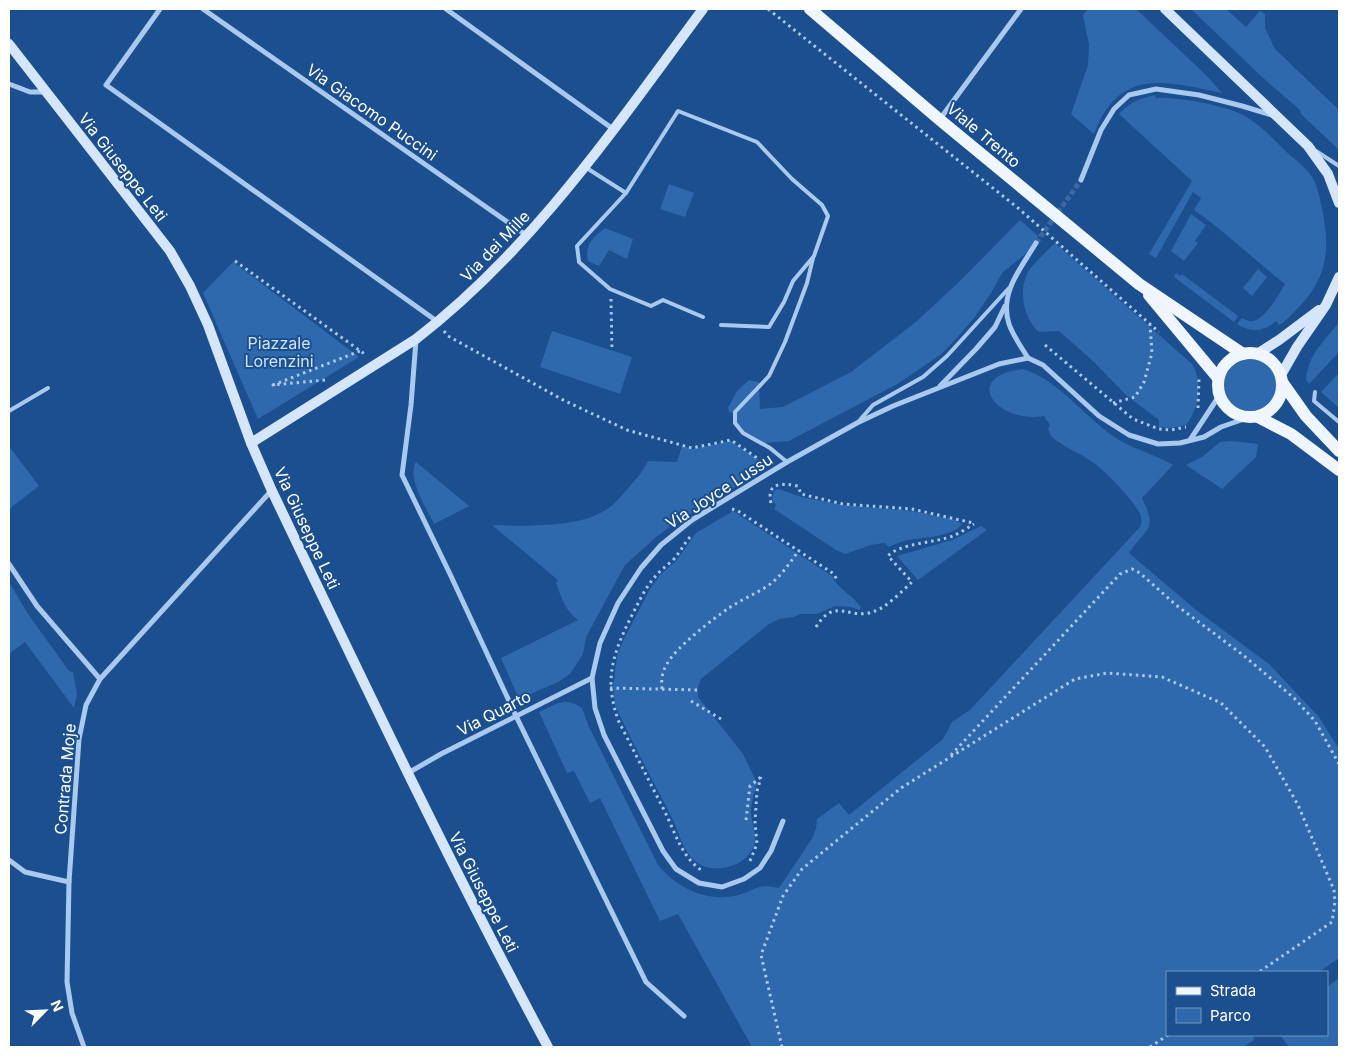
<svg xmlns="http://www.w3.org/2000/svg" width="1348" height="1056" font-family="Inter,sans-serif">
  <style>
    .green { fill: #2e69ad }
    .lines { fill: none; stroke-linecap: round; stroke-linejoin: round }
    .street-tunnel { stroke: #3d69a0; stroke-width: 5; stroke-dasharray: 5 2.5; stroke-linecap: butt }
    .path { stroke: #a9c9ee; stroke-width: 3; stroke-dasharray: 2.5 4; stroke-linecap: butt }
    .lane { stroke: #a9c9ee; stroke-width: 4 }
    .street { stroke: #a9c9ee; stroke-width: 5 }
    .secondary { stroke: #d6e6fa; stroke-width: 10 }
    .primary { stroke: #f0f6ff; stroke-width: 12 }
    .labels { text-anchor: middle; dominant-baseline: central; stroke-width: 4; stroke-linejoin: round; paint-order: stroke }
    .street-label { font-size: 16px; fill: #fff; stroke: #1b4f8f }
    .park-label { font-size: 16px; fill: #cfe3fa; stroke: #1b4f8f }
  </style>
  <rect width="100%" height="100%" fill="#1b4f8f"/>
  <g class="green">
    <path d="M 1088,9 L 1136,9 L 1207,76 L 1222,93 C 1165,81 1119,67 1094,134 L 1071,114 L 1088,65 L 1089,45 L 1083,15 Z"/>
    <polygon points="1191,9 1226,9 1246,27 1260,11 1265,14 1265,28 1275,49 1339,110 1339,150 1301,114 1300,110 1262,77"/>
    <path d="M 1155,95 L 1156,98 C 1176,96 1228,106 1245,116 C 1262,126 1276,142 1290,155 C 1297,161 1305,167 1310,174 C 1317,183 1320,198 1322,209 C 1331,250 1327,280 1296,310 C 1291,315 1286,321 1279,325 L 1276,321 C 1264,332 1251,333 1237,324 L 1242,318 C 1242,318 1249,321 1249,321 C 1263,324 1279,294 1285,284 C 1254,260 1226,232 1194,210 L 1201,198 L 1193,192 L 1156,258 L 1149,254 L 1192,181 L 1119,114 C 1130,102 1139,99 1155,95 Z"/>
    <polygon points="669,184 694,193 685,217 660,209"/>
    <polygon points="1191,214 1206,225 1195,241 1198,243 1184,261 1171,251"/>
    <polygon points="1020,220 1038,236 1028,252 1003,272 991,293 974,318 954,341 940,355 899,383 789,441 765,443 756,440 743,433 735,423 735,413 729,412 728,408 737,391 749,380 759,382 760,409 783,407 851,372 917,321 961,280"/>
    <path d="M 605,228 L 633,239 L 627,259 L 609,250 L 599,266 L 588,261 C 584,244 594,237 605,228 Z"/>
    <path d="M 1055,243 L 1192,364 C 1203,382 1199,409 1186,425 L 1170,428 L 1159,427 L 1159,420 L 1126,395 L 1094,362 L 1059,331 L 1039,332 C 1023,318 1017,288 1030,269 C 1037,260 1047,251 1055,243 Z"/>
    <polygon points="233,262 359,357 258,419 203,293"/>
    <polygon points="1258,269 1267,277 1252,296 1243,288"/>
    <polygon points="1176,273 1180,276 1182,274 1238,316 1234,322 1174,277"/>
    <path d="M 1339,322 L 1339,352 L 1309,384 L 1306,380 C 1308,354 1324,342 1339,322 Z"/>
    <polygon points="552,331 632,357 620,394 540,367"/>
    <circle cx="1250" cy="385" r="26"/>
    <path d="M 1023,369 C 1062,381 1086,421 1121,441 C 1138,451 1157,455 1173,465 L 1142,498 C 1158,531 1147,526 1129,553 L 1196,610 L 1269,664 L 1319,717 L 1339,749 L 1339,958 L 1319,972 L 1167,972 L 1167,1035 L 1253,1035 L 1254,1040 L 1243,1047 L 752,1047 L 678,914 L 660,921 L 600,798 L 590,803 L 574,771 L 567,773 L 539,712 C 556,704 565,696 582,708 L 589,727 L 658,865 C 677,888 707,903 738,895 C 757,890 757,883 779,888 L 813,837 L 816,828 L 817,819 L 839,803 L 849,815 L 943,739 L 952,722 L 970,710 L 1140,527 C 1142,522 1142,517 1139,512 C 1132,499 1106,472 1094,463 C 1080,453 1063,447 1051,436 L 1048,429 L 1050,425 L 1044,416 C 995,424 961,376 1023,369 Z"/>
    <polygon points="1339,373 1339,408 1321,392"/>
    <path d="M 731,441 L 759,460 L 763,470 L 672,525 L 655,538 L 625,565 L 586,637 L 583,654 L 570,674 L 558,682 L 519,699 L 501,658 L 578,620 C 566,612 561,597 556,583 L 558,580 L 492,525 C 524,526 574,528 602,512 C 613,507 622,495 630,486 C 637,478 643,471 648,461 L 677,462 L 682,446 L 693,449 Z"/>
    <polygon points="1232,441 1258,444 1256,457 1222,489 1186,465 1202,457 1220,442"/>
    <polygon points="9,446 39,486 9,509"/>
    <path d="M 416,462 L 469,506 L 434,524 C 427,509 406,477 416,462 Z"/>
    <path d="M 779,489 L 801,497 L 843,505 L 912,511 L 953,519 L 962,524 C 952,538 919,537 904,541 C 899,542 893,545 889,547 L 884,543 L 871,545 L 845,554 L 836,550 L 774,509 L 776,505 C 772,500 771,497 775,490 Z"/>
    <path d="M 733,511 L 832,576 C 838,590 854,595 861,608 L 859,610 L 851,607 L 835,606 L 817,614 L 800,614 L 794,617 L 779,619 L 769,624 L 701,679 L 698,687 L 698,697 L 743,754 L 757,783 C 754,793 751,802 751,813 C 752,825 759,839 752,850 C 742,868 711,875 695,861 C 682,850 679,832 672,818 C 653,780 632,743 615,705 L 613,687 L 617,656 L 623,641 L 651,587 L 661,574 L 676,561 L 696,533 Z"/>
    <polygon points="981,526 987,530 918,580 897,556 952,540"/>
    <polygon points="9,582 28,614 69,671 73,672 77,694 74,708 25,642 9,654"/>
    <polygon points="1339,978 1339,1047 1289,1047 1280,1035 1327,1035 1327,987"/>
  </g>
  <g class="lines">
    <polyline class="street-tunnel" points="1036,243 1081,180"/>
    <g class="path">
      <polyline points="768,9 1018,208 1159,332"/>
      <polyline points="235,261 366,355"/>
      <polyline points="611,299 612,351"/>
      <polyline points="444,331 448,336 565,401 627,430 692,448 731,440 760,460"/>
      <polyline points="1045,345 1133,419 1159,429 1171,430 1186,427"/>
      <polyline points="325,380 273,385 360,351"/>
      <polyline points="1113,403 1135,397 1144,382 1152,353 1150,325"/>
      <polyline points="1198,408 1199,379"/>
      <path d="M 771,503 C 766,482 782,483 798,486 L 801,494 L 843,504 L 912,509 L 973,523"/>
      <polyline points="732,509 738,511 834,574 837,580"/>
      <path d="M 690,537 C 684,544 680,552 674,559 C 667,566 660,570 654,578 C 645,588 639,602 632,615 C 613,653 603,680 619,722 C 634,751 648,779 663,808 C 675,831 680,855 701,870"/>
      <path d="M 816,627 C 836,595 849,622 875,611 C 887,607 902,591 912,582 L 888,556 C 900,543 935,543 953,536 C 960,533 967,528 974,524"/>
      <polyline points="610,688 698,690"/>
      <path d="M 662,689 C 661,680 662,672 667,664 C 675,648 714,618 729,608 C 742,599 756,594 769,585 C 781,576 790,563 799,550"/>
      <polyline points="691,701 721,719"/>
      <polyline points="951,755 1120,574 1132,569 1140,573 1176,605 1243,655 1294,698 1315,721 1339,764"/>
      <polyline points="746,820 750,786 761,777"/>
      <polyline points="750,861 757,844 755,822 757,791 761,777"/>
      <polyline points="782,1047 761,955 783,896 802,869 901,788 1075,679 1107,673 1162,677 1221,703 1265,747 1298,805 1334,890 1335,902 1332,922 1259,972"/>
      <polyline points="1150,1047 1168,1035"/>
    </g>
    <g class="lane">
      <polyline points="1316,151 1339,166"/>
      <polyline points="585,167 626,193"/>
      <polyline points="703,317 663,300 651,306 610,289 579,262 577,246 626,193 678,111 757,142 792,179 822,205 828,216 814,256 793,281 784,302 769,327 721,325"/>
      <polyline points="1315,392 1314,401 1339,422"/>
      <polyline points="9,411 48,388"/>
      <polyline points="859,421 873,405 923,377 947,356 1009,288"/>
      <polyline points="787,462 770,448 743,433 735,423 735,412 769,376 785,342 807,283 813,258"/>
    </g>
    <g class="street">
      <polyline points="160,9 106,85 438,322"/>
      <polyline points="203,9 526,235"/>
      <polyline points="446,9 613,129"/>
      <polyline points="9,84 30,92 44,92"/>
      <polyline points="940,119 1021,9"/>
      <polyline points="1081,180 1101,130 1114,109 1129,95 1156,89 1199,95 1242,106 1275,116"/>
      <polyline points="416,340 411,405 402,475 450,574 516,716 646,982 684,1016"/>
      <path d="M 1028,358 C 1022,348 1013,336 1009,324 C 999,293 1021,268 1036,243"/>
      <polyline points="940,386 976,349 995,327 1005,306"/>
      <polyline points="1190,440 1219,396"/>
      <polyline points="9,564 37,606 100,679"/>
      <polyline points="408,773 441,754 592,678"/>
      <polyline points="783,821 771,851 760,868 744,879 722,887 699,883 676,869 663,851 604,735 595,708 592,678 600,643 618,603 641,568 661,545 692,520 787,462 857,423 893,406 999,364 1028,358 1043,365 1099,416 1129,435 1158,444 1180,443 1204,437 1221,427 1247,418"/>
      <polyline points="9,860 25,872 69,882"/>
      <polyline points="84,1047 72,1013 67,982 69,882 79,739 86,705 100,679 271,491"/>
    </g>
    <g class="secondary">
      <polyline points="1165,9 1308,146 1328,174 1339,203"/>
      <path d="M 9,44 L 170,251 L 190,286 L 208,325 L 251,443 L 272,491 C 361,677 450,865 548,1047"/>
      <polyline points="1257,354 1279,340 1319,310"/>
      <polyline points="1281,375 1297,347 1326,305 1339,277"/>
      <path d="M 251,443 L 416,339 C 533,249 616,126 703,9"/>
    </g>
    <g class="primary">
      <polyline points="810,9 940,120 1139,284 1243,354"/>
      <polyline points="1149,295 1218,378"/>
      <circle cx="1250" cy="385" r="32"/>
      <polyline points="1282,382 1306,416 1339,451"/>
      <polyline points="1258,417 1291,434 1339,470"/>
    </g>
  </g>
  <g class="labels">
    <g class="street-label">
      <text transform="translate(372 112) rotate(35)">Via Giacomo Puccini</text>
      <text transform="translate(984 135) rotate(40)">Viale Trento</text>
      <text transform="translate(123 167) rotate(52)">Via Giuseppe Leti</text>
      <text transform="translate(495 246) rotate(-46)">Via dei Mille</text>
      <text transform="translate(719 491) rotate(-33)">Via Joyce Lussu</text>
      <text transform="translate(307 528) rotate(65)">Via Giuseppe Leti</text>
      <text transform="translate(494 713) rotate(-27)">Via Quarto</text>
      <text transform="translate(65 779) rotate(-85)">Contrada Moje</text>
      <text transform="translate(484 892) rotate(63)">Via Giuseppe Leti</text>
    </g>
    <g class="park-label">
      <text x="279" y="343">Piazzale<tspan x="279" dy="18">Lorenzini</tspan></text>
    </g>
  </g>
  <rect width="1348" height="1056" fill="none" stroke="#ffffff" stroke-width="20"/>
  <rect x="1166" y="971" width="162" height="65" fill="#1b4f8f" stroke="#7695bc"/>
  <rect x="1176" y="987" width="25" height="8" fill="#f0f6ff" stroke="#7695bc"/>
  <text x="1210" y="996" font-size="15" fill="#ffffff">Strada</text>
  <rect x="1176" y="1008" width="25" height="15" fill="#2e69ad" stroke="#7695bc"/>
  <text x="1210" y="1021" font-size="15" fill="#ffffff">Parco</text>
  <g transform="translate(45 1011) rotate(66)" stroke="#1b4f8f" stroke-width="4" paint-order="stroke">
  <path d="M0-4L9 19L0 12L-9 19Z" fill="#ffffff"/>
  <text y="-8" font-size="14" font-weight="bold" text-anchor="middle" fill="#ffffff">N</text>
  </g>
</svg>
